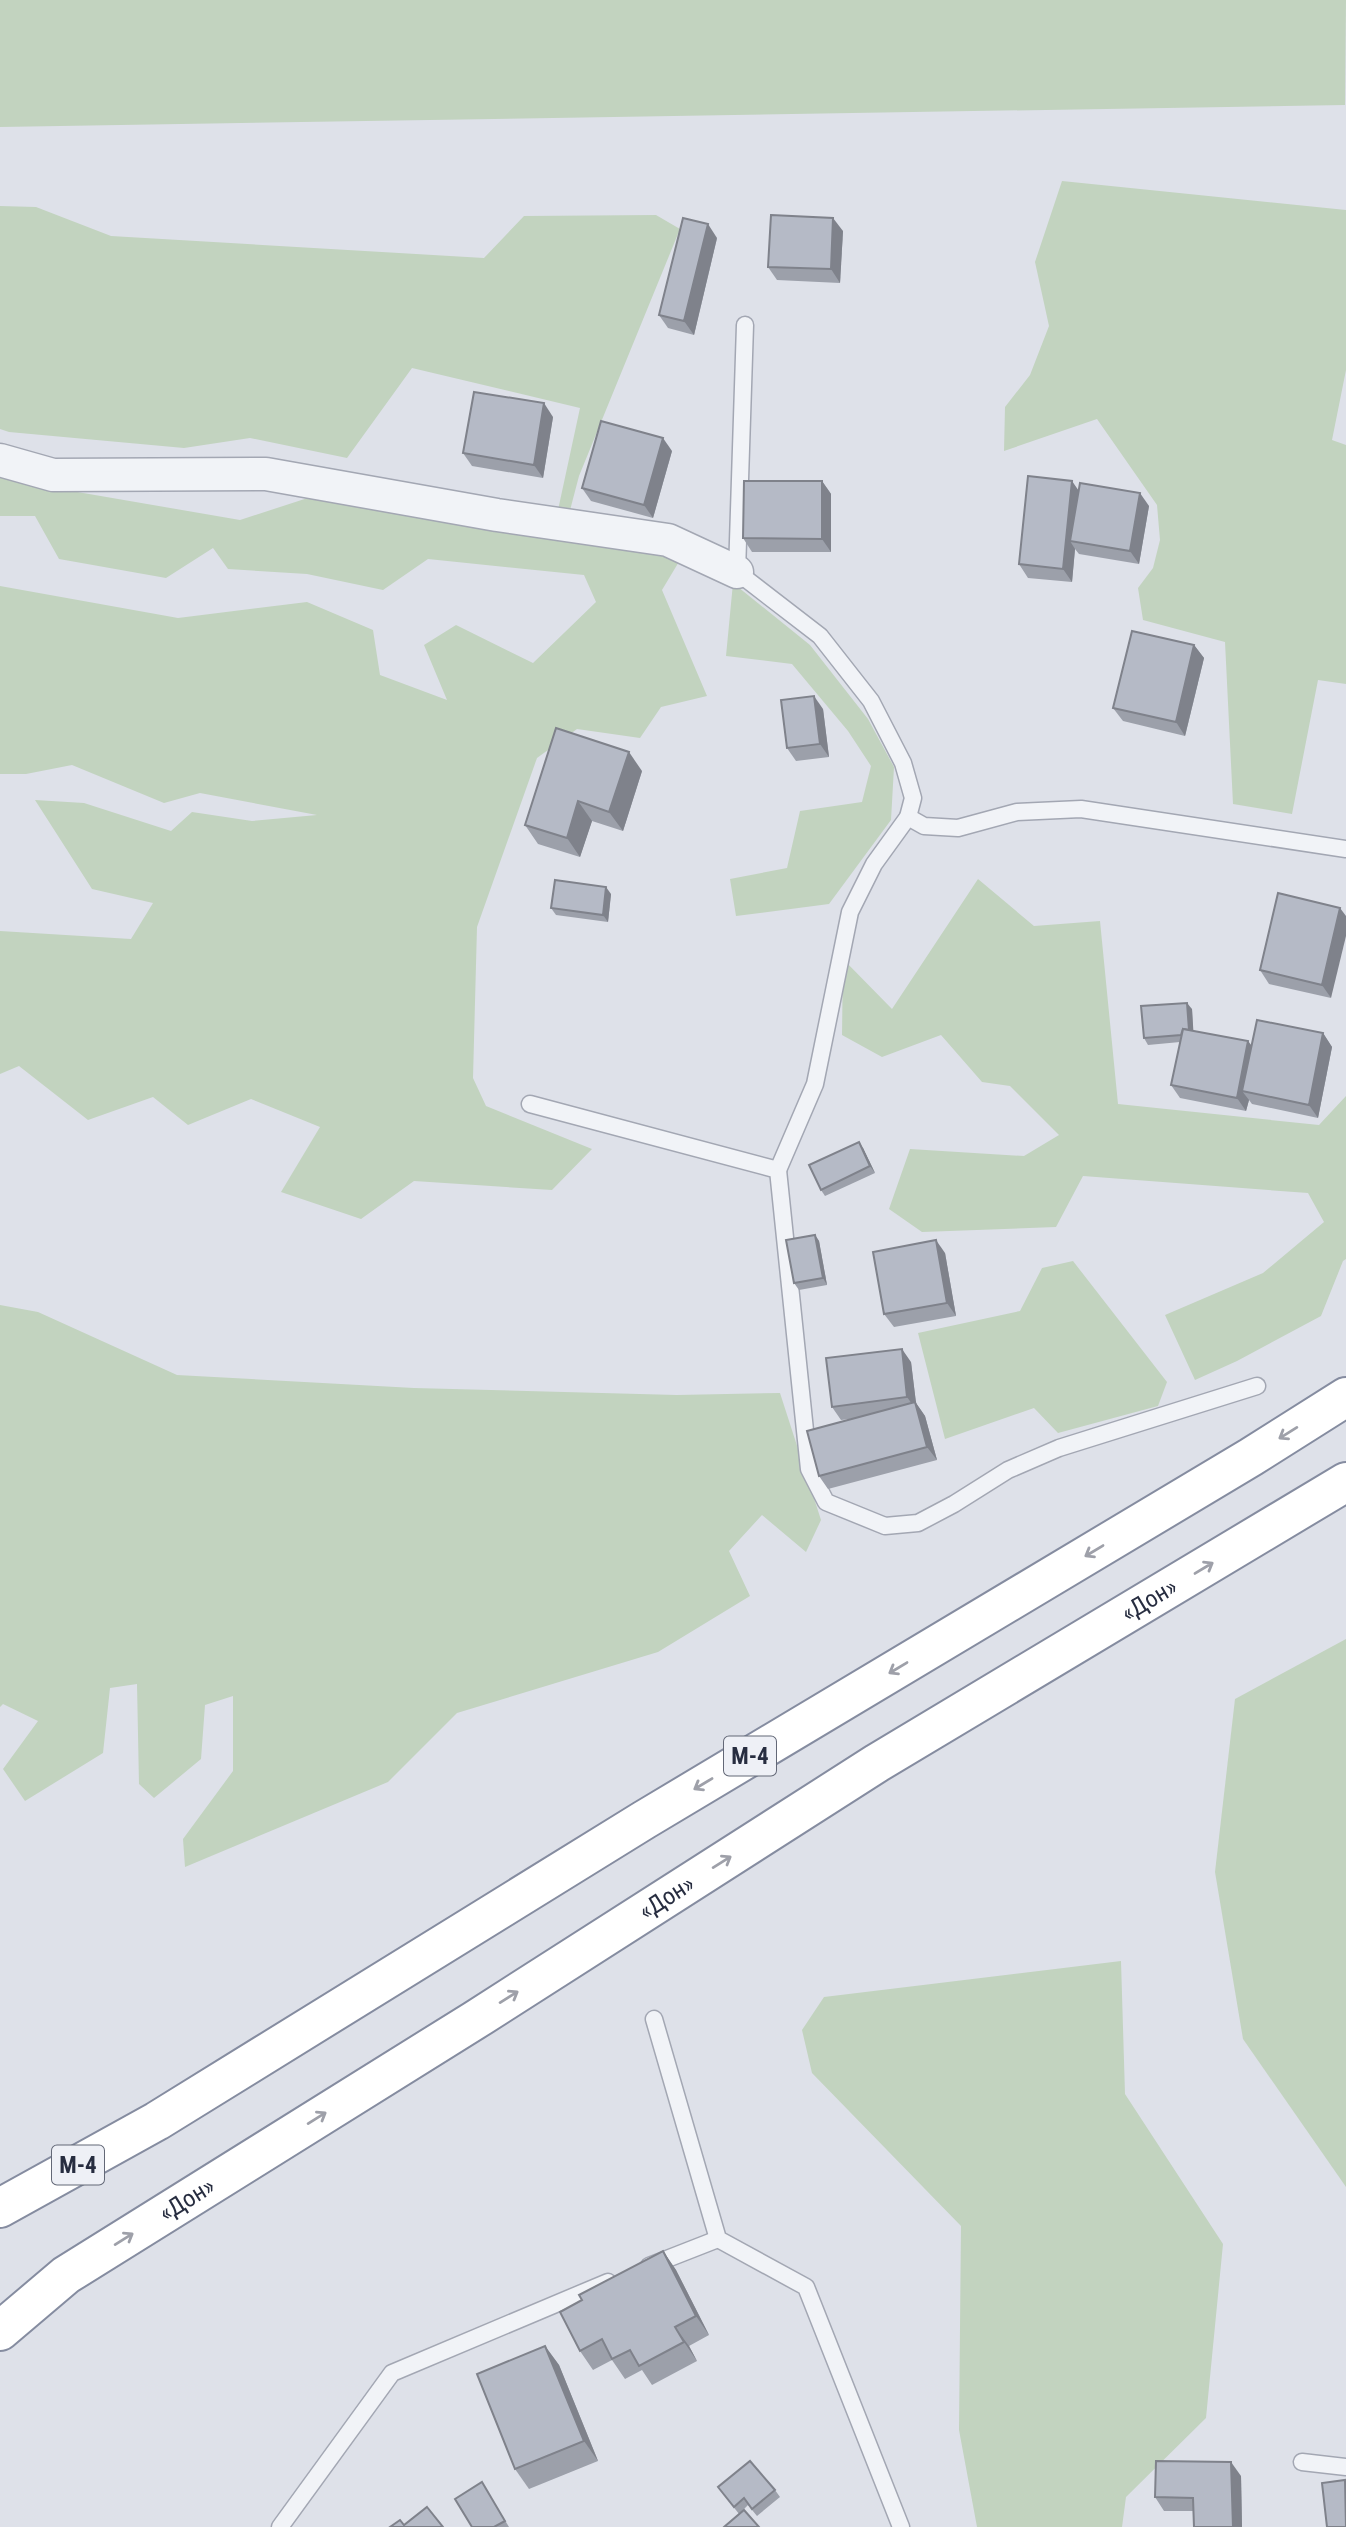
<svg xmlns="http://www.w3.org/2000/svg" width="1346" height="2527" font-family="'Roboto Condensed',sans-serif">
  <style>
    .green { fill: #c2d3bf }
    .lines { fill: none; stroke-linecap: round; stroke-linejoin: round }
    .lane-casing { stroke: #a3a7b3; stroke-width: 19 }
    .street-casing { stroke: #a3a7b3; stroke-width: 35 }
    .highway-casing { stroke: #858ca0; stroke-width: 42 }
    .lane { stroke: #f1f3f7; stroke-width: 16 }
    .street { stroke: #f1f3f7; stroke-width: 32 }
    .highway { stroke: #fff; stroke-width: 38 }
    .wall { fill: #9ca0aa }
    .shaded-wall { fill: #7f828b }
    .building { fill: #b5bac6; stroke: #7f828b; stroke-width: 2 }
    .oneway { stroke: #9ea0a9 }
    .labels { text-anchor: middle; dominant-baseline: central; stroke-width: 5; stroke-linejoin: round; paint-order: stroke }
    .shield { fill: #eef0f6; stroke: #636877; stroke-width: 2 }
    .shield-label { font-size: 23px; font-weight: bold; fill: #272d40 }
    .street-label { font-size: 24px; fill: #272d40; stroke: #eef0f6 }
  </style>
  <rect width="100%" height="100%" fill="#dee1e9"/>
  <g class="green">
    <polygon points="0,0 1346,0 1345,105 0,127"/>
    <polygon points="1062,181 1346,210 1346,370 1332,440 1346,445 1346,684 1318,680 1292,814 1233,804 1225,642 1143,620 1138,588 1153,568 1160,540 1157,505 1097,419 1004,451 1005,407 1030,375 1049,326 1035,262"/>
    <polygon points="0,206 36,207 111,236 484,258 524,216 656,215 680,229 579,476 563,537 683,555 662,590 707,696 661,707 640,738 577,729 537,758 477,927 473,1078 486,1106 592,1149 552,1190 414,1181 361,1219 281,1192 320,1127 251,1099 188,1125 153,1097 88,1120 19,1066 0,1074 0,931 131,939 153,903 92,889 35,800 84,803 171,831 192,812 252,821 317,815 200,793 164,803 72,765 26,774 0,774 0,586 178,618 307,602 373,630 380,675 447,700 424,645 456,625 533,663 596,602 584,575 428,559 383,590 307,574 228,569 213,548 166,578 59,559 35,516 0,516 0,477 60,489 240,520 320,494 552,538 580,408 412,368 347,458 250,438 184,448 9,432 0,429"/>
    <polygon points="733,583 810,645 868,719 894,767 891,820 829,904 736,916 730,879 787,868 800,811 862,802 871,766 848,731 792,664 726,656"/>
    <polygon points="978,879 1034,926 1100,921 1118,1104 1319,1125 1346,1096 1346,1259 1343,1261 1321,1316 1237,1361 1195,1380 1165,1315 1263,1273 1324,1222 1308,1193 1083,1176 1056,1227 922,1232 889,1209 910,1149 1024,1156 1059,1135 1010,1086 982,1082 941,1035 882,1057 842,1035 843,959 892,1009"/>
    <polygon points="1073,1261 1167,1382 1158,1406 1058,1433 1034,1408 945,1439 918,1333 1020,1311 1042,1268"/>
    <polygon points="0,1305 38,1312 177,1375 414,1388 677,1395 780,1393 821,1520 806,1552 762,1515 729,1551 750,1596 658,1652 457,1713 388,1782 185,1867 183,1839 233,1771 233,1696 205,1705 201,1759 154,1798 139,1784 137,1684 110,1688 103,1753 25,1801 3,1769 38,1721 3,1704 0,1707"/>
    <polygon points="1346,1639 1346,2187 1243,2039 1215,1872 1235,1699"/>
    <polygon points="1121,1961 1125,2094 1223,2244 1206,2418 1126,2497 1122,2527 977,2527 959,2430 961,2226 812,2073 802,2030 824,1997"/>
  </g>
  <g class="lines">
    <defs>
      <g id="lane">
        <polyline points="745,325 737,572 820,636 871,701 903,763 913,798 908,817 874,864 850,912 815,1084 778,1170"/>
        <polyline points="908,817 924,826 958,828 1017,812 1081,809 1346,849"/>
        <polyline points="530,1104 778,1170 809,1469 826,1502 885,1526 918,1523 954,1504 1008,1470 1059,1448 1257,1386"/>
        <polyline points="654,2019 718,2239 806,2287 901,2527"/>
        <polyline points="649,2266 718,2239"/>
        <polyline points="1302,2462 1346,2467"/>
        <polyline points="280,2527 392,2373 608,2282"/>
      </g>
      <polyline id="street" points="0,460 53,475 266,474 497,515 668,540 737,572"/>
      <g id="highway">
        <polyline points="0,2208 157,2121 644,1820 1251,1457 1346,1397"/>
        <path id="s1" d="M 0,2331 L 66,2275 L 475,2020 L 877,1763 L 1346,1482"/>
      </g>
    </defs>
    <use href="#lane" class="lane-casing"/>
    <use href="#street" class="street-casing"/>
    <use href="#highway" class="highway-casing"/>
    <use href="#lane" class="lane"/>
    <use href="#street" class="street"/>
    <use href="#highway" class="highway"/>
  </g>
  <g class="wall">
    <polygon points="843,231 840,283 777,280 768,267"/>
    <polygon points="717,238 694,335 668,328 659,315"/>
    <polygon points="553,417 543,478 472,466 463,453"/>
    <polygon points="672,451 653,518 591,501 582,488"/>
    <polygon points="822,481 831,494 831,552 752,552 743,538"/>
    <polygon points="1079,490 1149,506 1139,564 1079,554 1075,549 1072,582 1028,578 1019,564"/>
    <polygon points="1194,645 1204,658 1185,736 1123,721 1113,708"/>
    <polygon points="823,709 829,757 796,761 787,748"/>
    <polygon points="642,771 623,831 592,821 580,857 538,844 525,825"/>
    <polygon points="1278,893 1331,998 1269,984 1260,970"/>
    <polygon points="611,894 608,922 556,915 551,908"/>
    <polygon points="1192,1009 1193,1031 1248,1041 1252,1046 1323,1033 1332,1047 1318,1118 1252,1104 1249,1100 1246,1111 1180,1098 1171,1085 1180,1042 1148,1045 1144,1038"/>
    <polygon points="863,1148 875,1173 825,1196 821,1190"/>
    <polygon points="815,1235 819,1241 827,1285 799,1290 794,1283"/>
    <polygon points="945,1253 956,1316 894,1327 884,1314"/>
    <polygon points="911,1362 916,1403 925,1416 937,1460 828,1489 819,1476 858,1418 841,1420 832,1407"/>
    <polygon points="663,2251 676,2270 709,2335 689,2346 697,2361 652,2385 642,2370 625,2379 612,2360 593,2370 580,2351 582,2300"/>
    <polygon points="545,2346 559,2365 598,2461 529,2489 515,2469"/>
    <polygon points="1241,2476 1242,2527 1194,2527 1193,2511 1164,2511 1155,2497"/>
    <polygon points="718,2487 775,2490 780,2497 757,2516 748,2505 739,2514"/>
    <polygon points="486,2489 509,2527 472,2527"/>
  </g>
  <g class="shaded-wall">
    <polygon points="833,218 843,231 840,283 831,269"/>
    <polygon points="708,224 717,238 694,335 684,321"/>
    <polygon points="544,403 553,417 543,478 534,465"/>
    <polygon points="663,438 672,451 653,518 644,505"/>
    <polygon points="822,481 831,494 831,552 822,539"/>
    <polygon points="1072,481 1081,494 1070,541 1075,549 1072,582 1063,569"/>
    <polygon points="1140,493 1149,506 1139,564 1130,551"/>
    <polygon points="1194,645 1204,658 1185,736 1176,722"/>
    <polygon points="814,696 823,709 829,757 820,744"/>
    <polygon points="629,752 642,771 623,831 609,812"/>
    <polygon points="578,801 592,821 580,857 567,838"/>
    <polygon points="606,887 611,894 608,922 603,915"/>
    <polygon points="1340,908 1346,916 1346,936 1331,998 1322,985"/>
    <polygon points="1187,1003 1192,1009 1194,1041 1189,1034"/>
    <polygon points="1323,1033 1332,1047 1318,1118 1309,1105"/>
    <polygon points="1248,1041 1257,1054 1242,1091 1249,1100 1246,1111 1237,1098"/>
    <polygon points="859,1142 863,1148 875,1173 870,1166"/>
    <polygon points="815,1235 819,1241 827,1285 823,1278"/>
    <polygon points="936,1240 945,1253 956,1316 947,1303"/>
    <polygon points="902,1349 911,1362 916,1403 925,1416 937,1460 927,1447 917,1411 907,1397"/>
    <polygon points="663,2251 676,2270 709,2335 696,2316"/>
    <polygon points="675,2327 689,2346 697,2361 684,2342"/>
    <polygon points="545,2346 559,2365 598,2461 584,2441"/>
    <polygon points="1231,2462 1241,2476 1242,2527 1233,2527"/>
  </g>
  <g class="building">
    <polygon points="771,215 833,218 831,269 768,267"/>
    <polygon points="683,218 708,224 684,321 659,315"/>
    <polygon points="474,392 544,403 534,465 463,453"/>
    <polygon points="601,421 663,438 644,505 582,488"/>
    <polygon points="1028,476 1072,481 1063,569 1019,564"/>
    <polygon points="744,481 822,481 822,539 743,538"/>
    <polygon points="1080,483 1140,493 1130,551 1070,541"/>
    <polygon points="1132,631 1194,645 1176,722 1113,708"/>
    <polygon points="814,696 820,744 787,748 781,700"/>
    <polygon points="556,728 629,752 609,812 578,801 567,838 525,825"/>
    <polygon points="555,880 606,887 603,915 551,908"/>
    <polygon points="1278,893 1340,908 1322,985 1260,970"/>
    <polygon points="1187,1003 1189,1030 1183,1029 1181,1035 1144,1038 1141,1006"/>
    <polygon points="1257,1020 1323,1033 1309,1105 1242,1091"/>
    <polygon points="1183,1029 1248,1041 1237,1098 1171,1085"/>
    <polygon points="859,1142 870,1166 821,1190 809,1165"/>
    <polygon points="815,1235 823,1278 794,1283 786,1240"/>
    <polygon points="936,1240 947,1303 884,1314 873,1252"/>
    <polygon points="902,1349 907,1397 832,1407 826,1358"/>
    <polygon points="915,1402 927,1447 819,1476 807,1431"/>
    <polygon points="663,2251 696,2316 675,2327 684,2342 639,2366 630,2350 612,2359 602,2339 580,2351 560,2312 582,2300 579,2295"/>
    <polygon points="545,2346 584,2441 515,2469 477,2374"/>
    <polygon points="750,2461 775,2490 752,2509 744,2498 734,2507 718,2487"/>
    <polygon points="1156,2461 1231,2462 1233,2527 1194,2527 1193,2498 1155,2497"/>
    <polygon points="1345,2480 1346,2527 1327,2527 1322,2483"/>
    <polygon points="482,2482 505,2521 494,2527 472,2527 455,2499"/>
    <polygon points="427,2507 443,2527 390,2527 400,2520 404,2525"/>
    <polygon points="744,2510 759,2527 724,2527"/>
  </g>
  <defs><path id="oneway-shaft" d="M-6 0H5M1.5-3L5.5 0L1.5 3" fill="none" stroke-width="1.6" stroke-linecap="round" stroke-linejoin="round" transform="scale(1.75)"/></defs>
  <g class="oneway">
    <use href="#oneway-shaft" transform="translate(1288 1433) rotate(148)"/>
    <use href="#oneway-shaft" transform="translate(1094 1551) rotate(149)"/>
    <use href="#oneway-shaft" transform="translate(1204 1568) rotate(-31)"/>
    <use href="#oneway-shaft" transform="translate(898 1668) rotate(149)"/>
    <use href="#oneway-shaft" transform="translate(703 1784) rotate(149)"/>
    <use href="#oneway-shaft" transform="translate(722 1862) rotate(-32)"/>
    <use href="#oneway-shaft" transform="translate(509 1997) rotate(-32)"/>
    <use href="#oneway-shaft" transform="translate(317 2118) rotate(-32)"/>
    <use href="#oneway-shaft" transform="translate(124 2239) rotate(-32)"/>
  </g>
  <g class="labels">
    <g class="shield">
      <rect x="724" y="1736.5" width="52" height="39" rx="5"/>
      <rect x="52" y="2145.5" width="52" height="39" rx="5"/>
    </g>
    <g class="shield-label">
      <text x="750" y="1756">М-4</text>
      <text x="78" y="2165">М-4</text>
    </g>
    <g class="street-label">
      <text stroke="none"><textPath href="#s1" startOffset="1363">«Дон»</textPath></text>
      <text stroke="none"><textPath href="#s1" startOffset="796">«Дон»</textPath></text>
      <text stroke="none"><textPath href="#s1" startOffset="229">«Дон»</textPath></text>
    </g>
  </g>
</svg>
